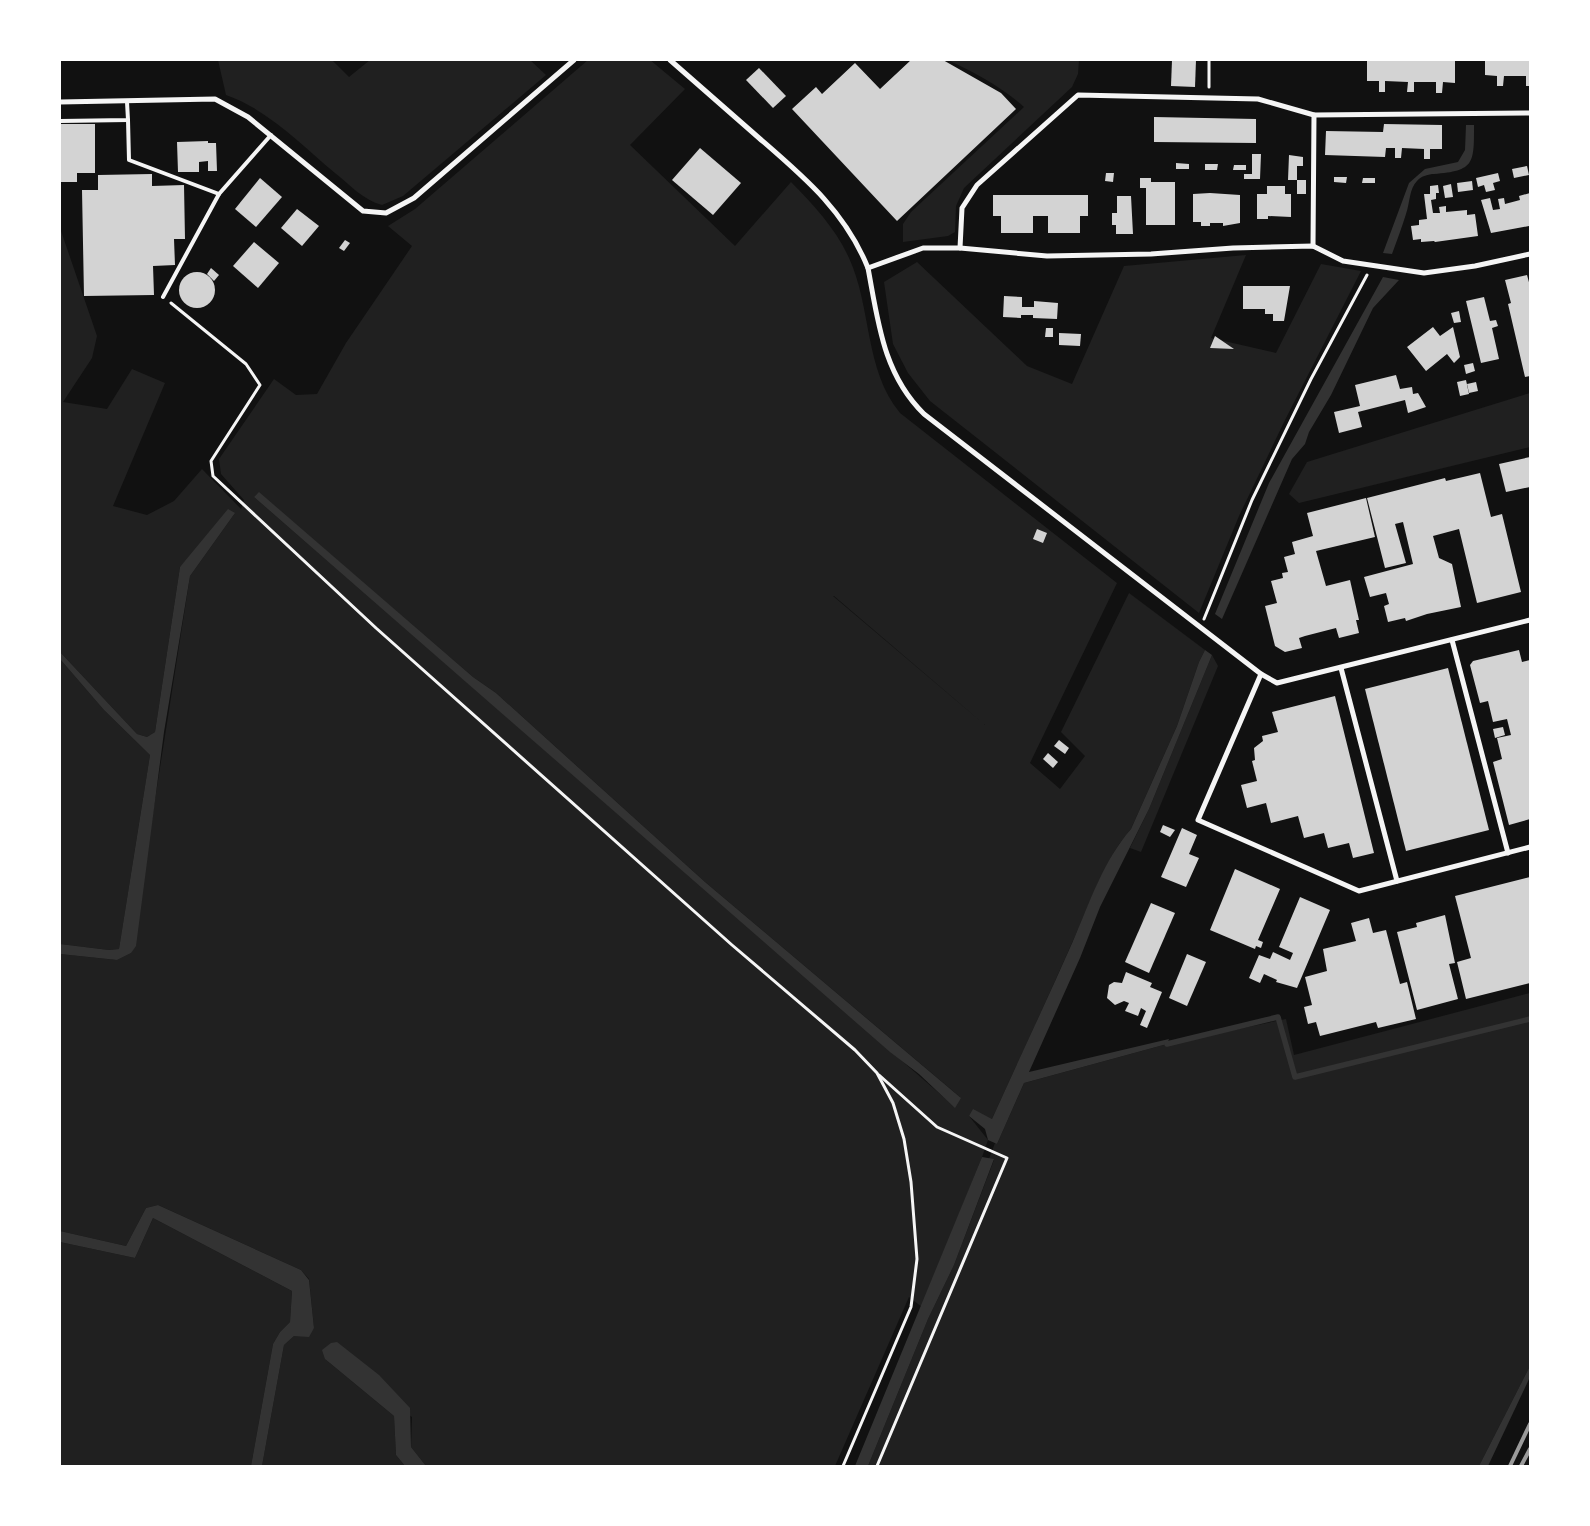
<svg xmlns="http://www.w3.org/2000/svg" width="1590" height="1526" font-family="'Fira Sans Condensed',sans-serif">
  <style>
    .green { fill: #202020; fill-rule: evenodd }
    .water { fill: #333 }
    .lines { fill: none; stroke-linecap: round; stroke-linejoin: round }
    .stream { stroke: #333; stroke-width: 5.5 }
    .building { fill: #d3d3d3 }
    .path { stroke: #f5f5f5; stroke-width: 3 }
    .service { stroke: #f5f5f5; stroke-width: 4 }
    .minor { stroke: #f5f5f5; stroke-width: 5 }
    .rail { stroke: #9a9a9a; stroke-width: 4 }
  </style>
  <rect width="100%" height="100%" fill="#111"/>
  <g class="green">
    <path d="M 218,60 L 332,60 L 349,77 L 370,60 L 530,60 L 546,75 L 403,196 L 382,205 C 363,200 350,185 335,173 C 302,145 267,109 226,95 Z"/>
    <path d="M 588,60 L 650,60 L 685,89 L 630,145 L 735,246 L 791,182 C 813,204 836,229 849,258 C 872,308 864,369 900,413 L 1117,583 L 1030,763 L 1060,789 L 1085,756 L 1061,732 L 1129,593 L 1205,650 L 1199,662 L 1177,726 L 1131,829 C 1103,861 1090,904 1072,943 C 1046,1002 1019,1060 992,1119 L 975,1111 L 969,1116 L 988,1140 L 982,1157 L 922,1307 L 909,1297 L 835,1466 L 426,1466 L 411,1447 L 412,1417 L 325,1359 L 394,1416 L 396,1455 L 405,1466 L 262,1466 L 284,1345 L 294,1336 L 314,1328 L 309,1279 L 301,1270 L 158,1205 L 146,1208 L 126,1246 L 60,1231 L 60,954 L 117,960 L 131,953 L 190,576 L 235,513 L 180,567 L 155,732 L 147,737 L 137,734 L 60,652 L 60,228 L 97,336 L 92,358 L 63,402 L 107,409 L 132,369 L 165,383 L 113,506 L 147,515 L 174,501 L 202,469 L 241,509 L 244,500 L 221,474 L 219,459 L 274,379 L 296,395 L 317,394 L 346,343 L 412,246 L 388,226 L 415,209 ZM 259,493 L 473,677 L 496,693 L 705,882 L 960,1097 L 955,1107 L 254,497 ZM 833,596 L 834,596 L 985,725 Z"/>
    <path d="M 948,60 L 1079,60 L 1078,74 L 1072,87 L 964,188 L 956,206 L 955,232 L 948,236 L 903,242 L 903,224 L 911,212 L 1024,107 C 1002,87 975,73 948,60 Z"/>
    <polygon points="1246,255 1211,338 1276,353 1321,264 1361,271 1285,420 1239,516 1199,613 930,401 908,373 893,344 884,282 917,262 1027,366 1072,384 1124,266"/>
    <polygon points="1530,393 1530,447 1299,503 1289,494 1307,462"/>
    <polygon points="1212,655 1218,666 1141,852 1130,848 1149,809"/>
    <polygon points="60,659 104,710 150,755 119,949 109,950 60,944"/>
    <polygon points="1530,993 1530,1366 1479,1466 868,1466 928,1319 954,1265 994,1160 989,1159 995,1143 997,1144 1024,1083 1167,1044 1286,1019 1294,1055"/>
    <polygon points="153,1218 292,1291 290,1322 280,1332 273,1344 251,1466 60,1466 60,1242 135,1258"/>
  </g>
  <g class="water">
    <path d="M 1466,125 L 1474,125 C 1474,163 1475,171 1434,174 C 1429,174 1421,176 1417,181 C 1409,189 1410,203 1406,214 C 1402,227 1397,240 1392,254 L 1383,253 L 1409,183 L 1425,169 L 1458,162 L 1465,150 Z"/>
    <polygon points="1383,277 1399,280 1373,308 1331,395 1309,432 1305,444 1292,459 1222,619 1215,614 1269,483"/>
    <polygon points="259,492 473,677 496,693 705,882 961,1098 955,1108 919,1074 890,1052 254,497"/>
    <polygon points="228,509 235,513 190,576 164,732 136,946 131,953 117,960 60,954 60,944 109,950 119,949 150,755 104,710 60,659 60,652 137,734 147,737 155,732 180,567"/>
    <path d="M 1205,650 L 1212,655 L 1149,809 L 1100,907 L 1080,958 L 1029,1072 L 1169,1039 L 1167,1044 L 1024,1083 L 997,1144 L 988,1140 L 985,1129 L 969,1116 L 973,1109 L 992,1119 C 1019,1059 1047,1000 1073,941 C 1090,902 1103,861 1131,829 L 1177,726 L 1199,662 Z"/>
    <polygon points="982,1157 994,1159 954,1265 928,1319 868,1466 855,1466"/>
    <polygon points="158,1205 301,1270 309,1280 314,1328 309,1337 294,1336 284,1345 262,1466 251,1466 273,1344 280,1332 290,1322 292,1291 153,1218 135,1258 60,1242 60,1231 126,1246 146,1208"/>
    <polygon points="337,1342 379,1375 410,1408 411,1447 426,1466 405,1466 396,1455 394,1416 325,1359 322,1350 331,1343"/>
    <polygon points="1530,1366 1530,1377 1488,1466 1479,1466"/>
  </g>
  <g class="lines">
    <polyline class="stream" points="1167,1044 1278,1017 1295,1077 1530,1019"/>
  </g>
  <g class="building">
    <polygon points="911,60 943,60 1001,93 1016,109 897,221 792,109 816,87 822,94 855,63 880,89"/>
    <polygon points="1172,60 1196,60 1195,87 1171,86"/>
    <polygon points="1367,60 1455,60 1455,83 1443,82 1442,93 1436,93 1436,82 1414,82 1414,92 1407,92 1408,82 1385,81 1385,92 1379,92 1379,81 1367,81"/>
    <polygon points="1485,60 1530,60 1530,86 1526,86 1526,76 1504,76 1503,86 1497,86 1497,76 1485,75"/>
    <polygon points="759,68 786,96 773,108 746,80"/>
    <polygon points="1154,117 1256,119 1256,143 1154,142"/>
    <polygon points="60,124 95,124 95,173 77,173 77,182 60,182"/>
    <polygon points="1384,124 1442,125 1442,149 1430,149 1430,159 1424,159 1424,149 1402,148 1401,158 1395,158 1395,148 1386,148 1385,157 1325,155 1326,131 1383,132"/>
    <polygon points="208,141 208,143 216,143 217,171 208,171 208,161 199,162 199,172 178,172 177,142"/>
    <polygon points="700,148 741,183 713,215 672,180"/>
    <polygon points="1252,154 1261,154 1260,179 1244,179 1244,174 1252,174"/>
    <polygon points="1289,155 1303,157 1303,166 1297,166 1297,180 1306,180 1306,194 1297,194 1297,180 1288,180"/>
    <polygon points="1176,163 1189,164 1189,169 1176,169"/>
    <polygon points="1205,164 1218,164 1217,170 1205,170"/>
    <polygon points="1234,165 1246,165 1246,170 1233,170"/>
    <polygon points="1527,166 1529,175 1514,178 1512,169"/>
    <polygon points="1106,173 1114,173 1113,182 1105,181"/>
    <polygon points="1498,173 1500,181 1493,183 1495,190 1486,192 1484,185 1478,187 1476,178"/>
    <polygon points="152,174 152,186 184,185 185,239 174,239 175,265 153,266 154,295 84,296 82,190 98,190 98,175"/>
    <polygon points="1334,177 1347,177 1346,183 1334,182"/>
    <polygon points="260,178 282,197 256,227 235,209"/>
    <polygon points="1140,178 1151,178 1151,182 1175,182 1175,225 1146,225 1146,188 1140,188"/>
    <polygon points="1363,178 1375,178 1375,183 1362,183"/>
    <polygon points="1472,181 1473,190 1458,192 1457,183"/>
    <polygon points="1451,184 1453,197 1445,198 1443,186"/>
    <polygon points="1438,185 1439,193 1436,193 1436,199 1431,200 1433,213 1440,213 1439,207 1446,206 1446,212 1467,210 1467,215 1475,214 1478,236 1435,242 1434,241 1421,242 1421,239 1413,240 1411,226 1419,225 1419,220 1427,219 1424,194 1430,194 1430,186"/>
    <polygon points="1267,186 1285,186 1285,194 1291,194 1291,217 1268,216 1268,219 1257,219 1257,194 1267,194"/>
    <polygon points="1210,193 1240,195 1240,223 1223,226 1223,223 1210,223 1210,226 1201,226 1201,222 1193,222 1193,194"/>
    <polygon points="1530,193 1529,226 1491,233 1481,200 1490,198 1493,210 1500,209 1498,199 1504,198 1505,204 1520,200 1519,196"/>
    <polygon points="993,195 1088,195 1088,216 1080,216 1080,233 1048,233 1048,216 1033,216 1033,233 1001,233 1001,216 993,216"/>
    <polygon points="1117,196 1131,196 1133,234 1116,234 1116,225 1112,225 1112,213 1117,213"/>
    <polygon points="297,209 319,226 302,246 281,228"/>
    <polygon points="345,240 350,243 344,251 339,248"/>
    <polygon points="254,242 279,263 258,288 233,266"/>
    <polygon points="211,268 219,275 214,281 207,274"/>
    <circle cx="197" cy="290" r="18"/>
    <polygon points="1527,275 1530,286 1530,376 1525,377 1508,304 1511,303 1505,280"/>
    <polygon points="1243,286 1290,286 1284,321 1273,321 1273,314 1265,314 1265,309 1243,309"/>
    <polygon points="1004,296 1022,297 1022,307 1034,307 1034,301 1058,303 1057,319 1033,318 1033,315 1021,315 1021,318 1003,317"/>
    <polygon points="1484,297 1490,321 1496,320 1498,326 1492,328 1499,359 1481,363 1466,301"/>
    <polygon points="1459,311 1461,322 1454,323 1451,313"/>
    <polygon points="1433,327 1440,336 1453,327 1460,357 1454,363 1447,354 1426,371 1407,347"/>
    <polygon points="1046,328 1053,328 1053,337 1045,337"/>
    <polygon points="1059,333 1081,334 1080,346 1059,345"/>
    <polygon points="1215,336 1234,349 1210,348"/>
    <polygon points="1473,363 1475,371 1466,374 1464,365"/>
    <polygon points="1396,375 1400,389 1412,387 1413,394 1418,393 1426,407 1408,413 1405,400 1358,412 1362,427 1339,433 1334,412 1360,406 1355,385"/>
    <polygon points="1466,380 1469,394 1460,396 1457,382"/>
    <polygon points="1476,382 1478,391 1469,393 1467,384"/>
    <polygon points="1530,457 1530,487 1506,492 1499,464"/>
    <polygon points="1480,473 1491,517 1502,514 1521,592 1477,603 1459,529 1433,536 1439,558 1452,564 1461,607 1427,614 1406,621 1405,618 1388,622 1384,606 1389,604 1386,593 1370,597 1364,577 1413,564 1403,522 1395,524 1406,563 1385,568 1367,498 1445,478 1446,481"/>
    <polygon points="1366,498 1375,537 1316,551 1326,586 1350,580 1359,620 1356,620 1359,633 1339,638 1336,628 1305,636 1299,638 1302,648 1285,652 1275,646 1265,606 1277,603 1271,581 1283,578 1282,573 1288,572 1284,557 1295,554 1292,542 1313,536 1307,513"/>
    <polygon points="1037,529 1047,533 1043,543 1033,539"/>
    <polygon points="1519,650 1522,662 1530,660 1530,819 1509,825 1493,762 1502,759 1497,738 1511,735 1507,719 1493,722 1488,701 1480,703 1470,665 1473,661"/>
    <polygon points="1448,668 1489,830 1406,851 1365,689"/>
    <polygon points="1335,696 1374,853 1353,858 1349,843 1328,848 1324,833 1304,838 1298,816 1271,823 1266,803 1247,808 1241,785 1257,781 1252,761 1255,760 1254,748 1263,741 1262,736 1278,732 1272,712"/>
    <polygon points="1503,727 1505,735 1495,738 1493,729"/>
    <polygon points="1059,740 1069,748 1065,754 1054,746"/>
    <polygon points="1048,753 1058,762 1053,768 1043,759"/>
    <polygon points="1163,825 1175,830 1170,837 1160,832"/>
    <polygon points="1182,828 1197,835 1189,854 1199,858 1186,887 1161,877"/>
    <polygon points="1235,869 1280,889 1258,940 1263,942 1261,948 1256,946 1255,949 1210,930"/>
    <polygon points="1530,877 1530,983 1466,999 1457,962 1471,958 1455,896"/>
    <polygon points="1300,897 1330,910 1297,988 1276,982 1277,980 1264,974 1260,983 1249,978 1259,955 1270,959 1273,952 1290,960 1293,953 1279,947"/>
    <polygon points="1151,903 1175,913 1149,973 1125,962"/>
    <polygon points="1445,915 1455,963 1449,964 1458,999 1417,1010 1397,932 1417,927 1416,923"/>
    <polygon points="1369,918 1373,933 1386,930 1400,984 1407,982 1416,1019 1378,1028 1376,1022 1320,1036 1316,1022 1308,1024 1304,1007 1312,1005 1305,977 1327,971 1323,949 1356,941 1351,923"/>
    <polygon points="1187,954 1206,962 1187,1006 1169,998"/>
    <polygon points="1126,972 1152,983 1150,987 1162,992 1147,1028 1140,1025 1146,1011 1141,1008 1138,1016 1125,1011 1129,1003 1124,1001 1115,1005 1107,998 1109,985 1114,982 1122,983"/>
  </g>
  <g class="lines">
    <g class="path">
      <polyline points="1209,87 1209,60"/>
      <polyline points="171,303 246,364 260,385 211,461 213,476 376,628 732,945 855,1050 877,1073 893,1103 904,1139 911,1182 917,1259 911,1307 843,1466"/>
      <polyline points="1204,619 1252,500 1311,379 1367,275"/>
      <polyline points="877,1466 1007,1158 937,1127 879,1075"/>
    </g>
    <g class="service">
      <polyline points="128,120 129,160 219,194"/>
      <polyline points="60,121 128,120 127,102"/>
      <polyline points="163,297 219,194 271,135"/>
    </g>
    <g class="minor">
      <path d="M 670,60 C 700,86 729,112 759,138 C 804,177 845,211 868,268 L 923,248 L 960,248 L 1047,256 L 1151,254 L 1233,248 L 1313,246 L 1343,261 L 1424,273 L 1475,266 L 1530,254"/>
      <polyline points="60,102 215,99 248,117 363,211 386,213 414,198 574,60"/>
      <polyline points="1313,246 1314,115"/>
      <polyline points="960,248 962,208 977,185 1078,95 1258,99 1314,115 1530,113"/>
      <path d="M 868,268 C 878,321 883,374 924,414 L 1261,674 L 1277,683 L 1530,620"/>
      <polyline points="1452,640 1508,853"/>
      <polyline points="1341,668 1397,881"/>
      <polyline points="1261,674 1198,820 1359,891 1530,847"/>
    </g>
    <g class="rail">
      <polyline points="1510,1466 1530,1424"/>
      <polyline points="1521,1466 1530,1449"/>
    </g>
  </g>
  <rect width="1590" height="1526" fill="none" stroke="#ffffff" stroke-width="122"/>
</svg>
